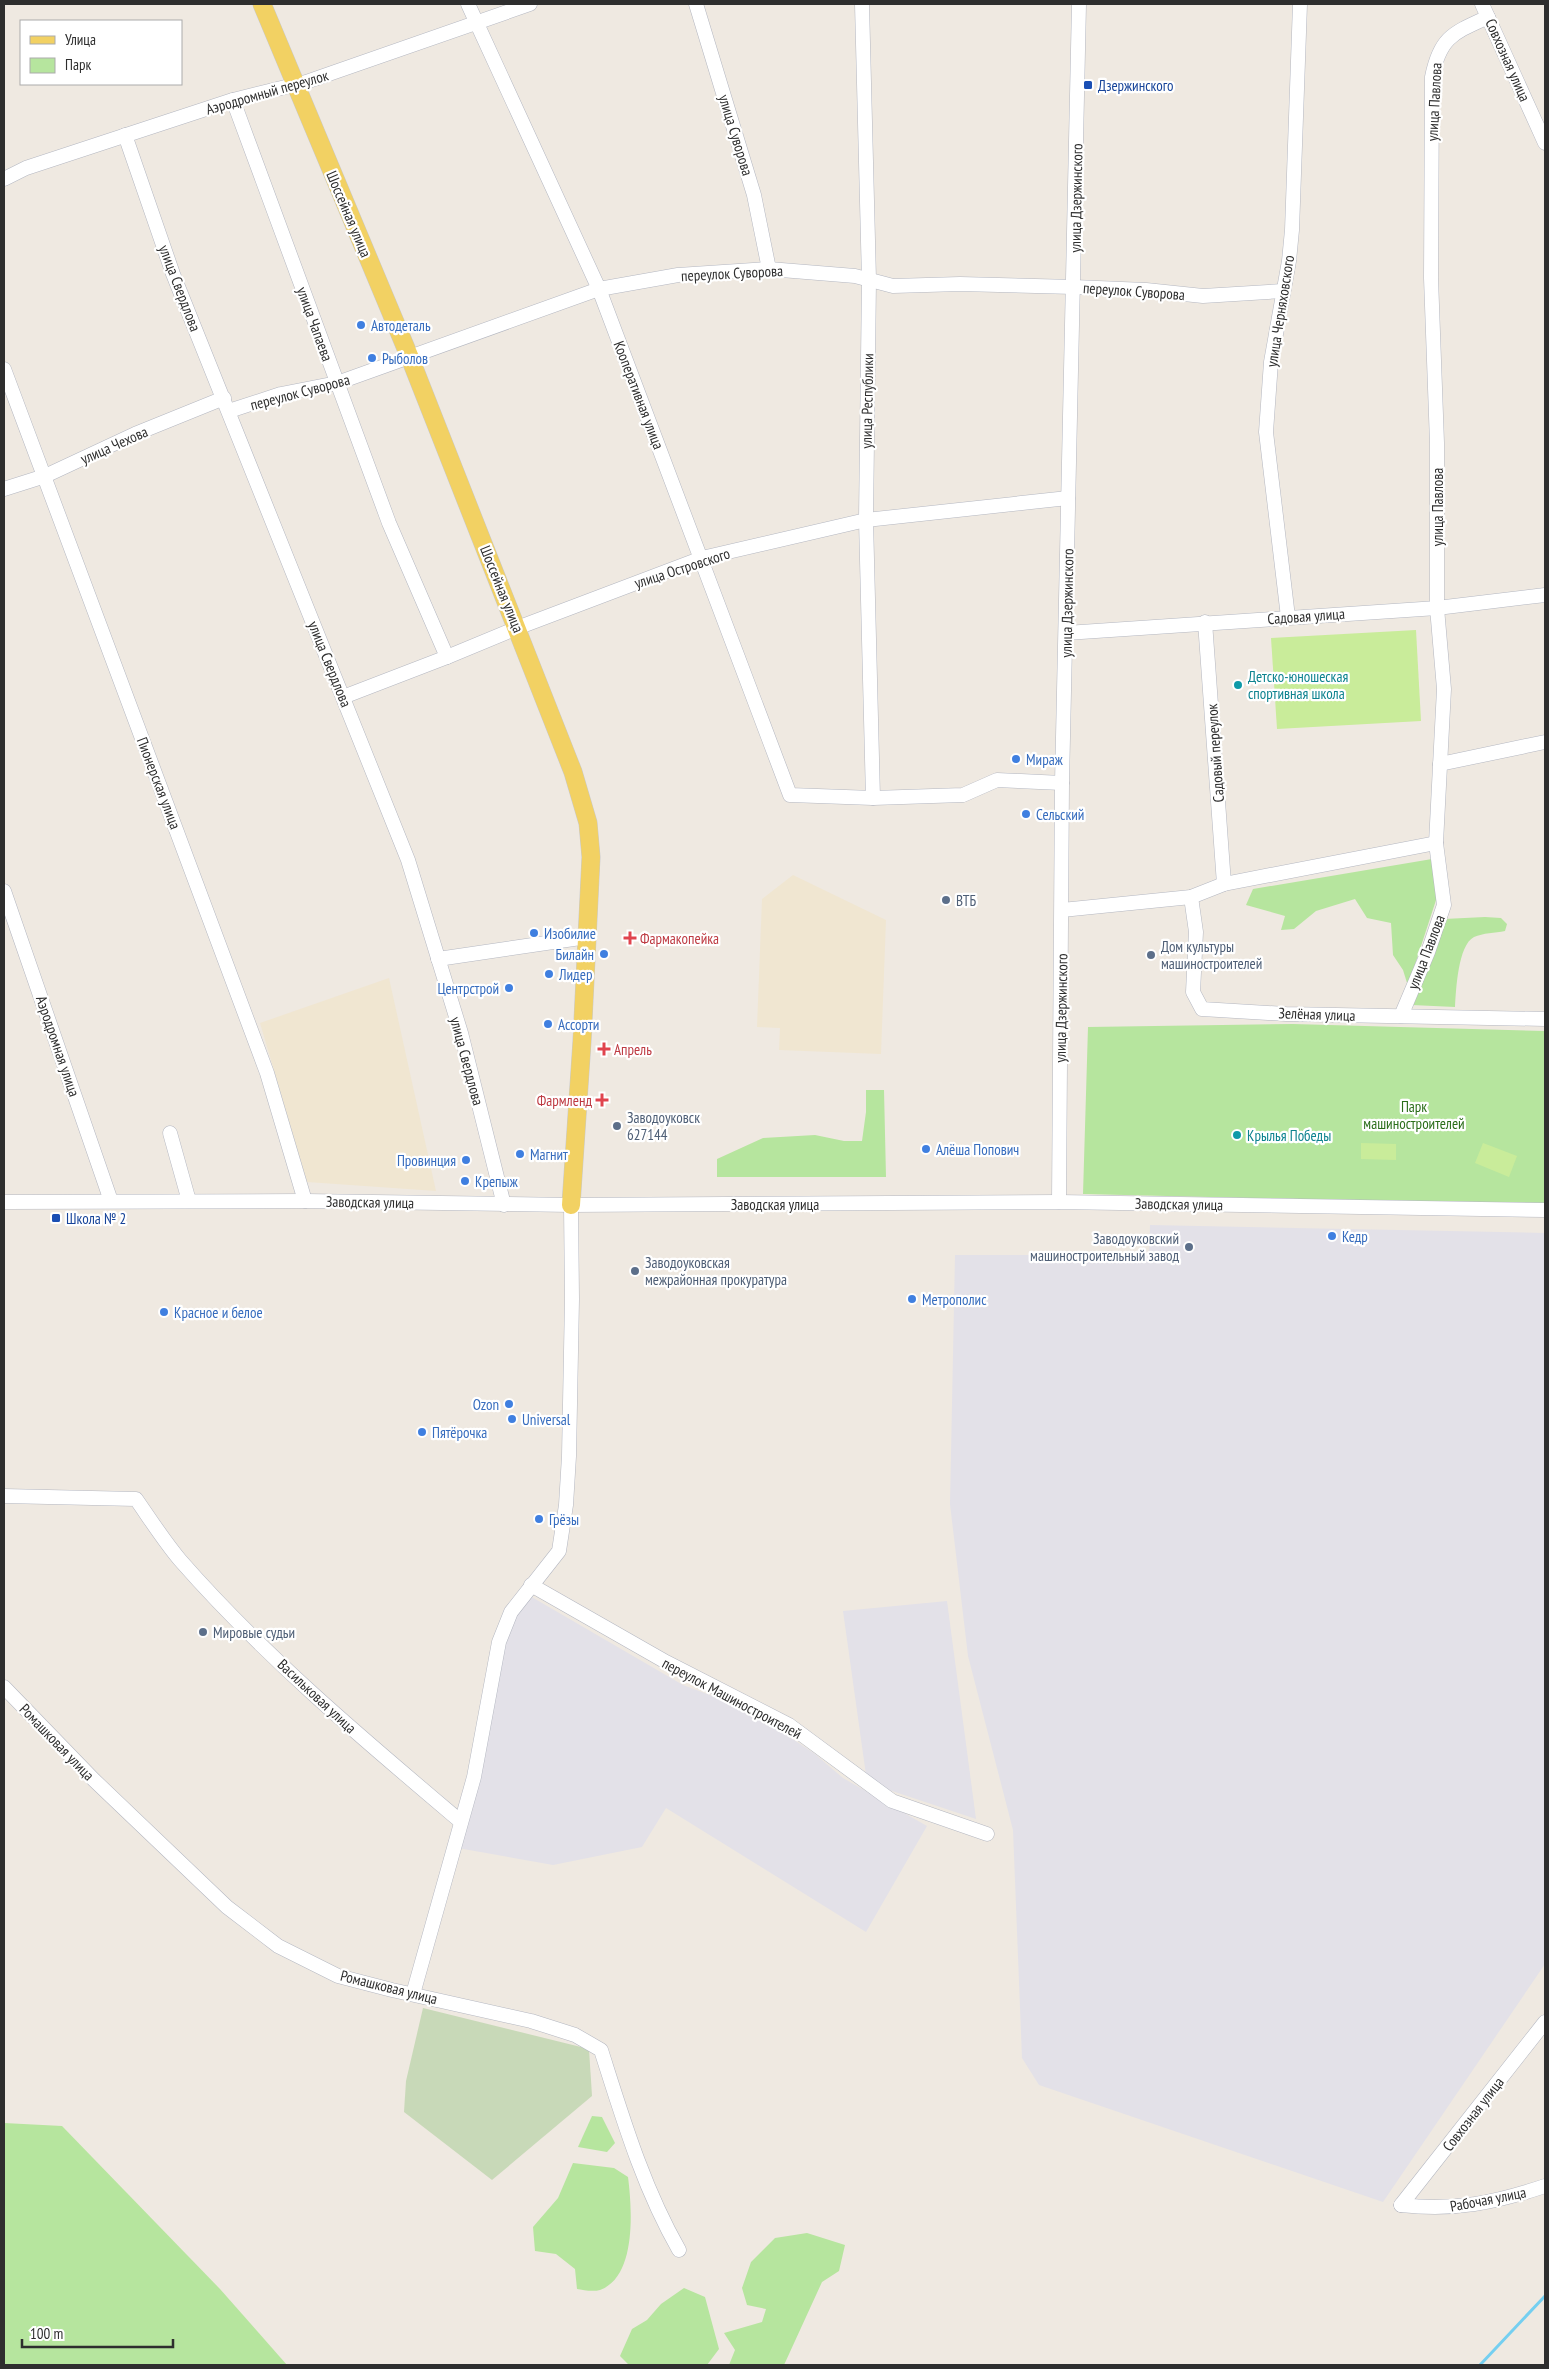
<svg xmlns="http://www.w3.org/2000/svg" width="1549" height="2369" font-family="'PT Sans Narrow',sans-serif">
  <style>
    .industrial { fill: #e3e1e8 }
    .education { fill: #f0e6d1 }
    .green { fill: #b6e59e }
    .cemetery { fill: #c8d9b8 }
    .pitch { fill: #c9ec9a }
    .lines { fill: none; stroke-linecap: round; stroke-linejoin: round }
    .stream { stroke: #75cff0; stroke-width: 3 }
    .minor-casing { stroke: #b4b7c1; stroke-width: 15 }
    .major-casing { stroke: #c9c9c9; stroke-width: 19 }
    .minor { stroke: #fff; stroke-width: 14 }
    .major { stroke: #f2d163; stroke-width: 18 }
    .transit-dot { fill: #1a4fb4; stroke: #fff; stroke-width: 2 }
    .shop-dot { fill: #3f7fe0; stroke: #fff; stroke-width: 2 }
    .culture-dot { fill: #0f9aa8; stroke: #fff; stroke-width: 2 }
    .service-dot { fill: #5c6f8a; stroke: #fff; stroke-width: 2 }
    .health-dot { fill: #e0444e; stroke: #fff; stroke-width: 2 }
    .labels { text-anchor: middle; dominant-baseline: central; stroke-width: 4.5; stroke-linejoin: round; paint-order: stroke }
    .street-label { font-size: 15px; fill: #2e2e2e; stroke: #fff }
    .transit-label { font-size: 15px; fill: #164399; stroke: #fff; text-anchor: start }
    .shop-label { font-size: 15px; fill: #366cbe; stroke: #fff; text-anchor: start }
    .culture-label { font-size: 15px; fill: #0d838f; stroke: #fff; text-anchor: start }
    .service-label { font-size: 15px; fill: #4e5e75; stroke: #fff; text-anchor: start }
    .health-label { font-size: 15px; fill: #be3a42; stroke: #fff; text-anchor: start }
    .park-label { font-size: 15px; fill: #2c6e1b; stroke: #fff }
  </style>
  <rect width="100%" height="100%" fill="#efe9e1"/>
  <g class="industrial">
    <polygon points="1150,1225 1545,1233 1545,1964 1383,2202 1039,2085 1022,2058 1013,1830 968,1656 950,1504 955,1255 1149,1255"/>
    <polygon points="530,1596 683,1685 718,1698 769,1723 815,1754 843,1778 927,1826 866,1932 666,1808 642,1847 553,1865 458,1848 497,1673 516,1612"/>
    <polygon points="947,1601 976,1819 880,1787 866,1775 843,1611"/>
  </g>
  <g class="education">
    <polygon points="793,875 886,920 881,1054 779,1050 780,1028 757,1027 762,899"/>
    <polygon points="389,978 436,1191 307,1182 260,1023"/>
  </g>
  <g class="green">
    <polygon points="1432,859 1438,894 1408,986 1403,970 1393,955 1391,923 1367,918 1355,899 1316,911 1294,929 1281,930 1285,916 1246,905 1253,889"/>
    <path d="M 1485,917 L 1501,918 L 1507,924 L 1505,931 C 1495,933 1483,933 1474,937 C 1458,945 1456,990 1455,1007 L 1412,1005 L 1444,919 Z"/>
    <polygon points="1293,1024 1545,1031 1545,1207 1384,1201 1083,1194 1088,1027"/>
    <polygon points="866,1090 884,1090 886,1177 717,1177 717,1159 763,1138 815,1135 844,1141 862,1141 866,1112"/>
    <polygon points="592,2116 602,2117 615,2143 607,2152 578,2147"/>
    <polygon points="4,2123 62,2126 220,2289 287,2365 4,2365"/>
    <path d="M 573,2163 L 614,2168 L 628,2177 C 632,2208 637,2277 600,2290 C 593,2292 583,2290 577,2289 L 575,2269 L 556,2254 L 535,2251 L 533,2227 L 558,2198 Z"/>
    <polygon points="807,2233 845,2245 839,2271 822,2282 784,2365 729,2365 735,2350 724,2333 762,2322 766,2309 747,2305 742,2288 751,2262 775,2238"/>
    <polygon points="684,2288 705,2297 719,2349 707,2365 629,2365 620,2356 632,2329 647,2320 661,2304"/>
  </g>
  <polygon class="cemetery" points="423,2008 589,2049 592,2096 492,2180 404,2112 406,2081"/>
  <g class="pitch">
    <polygon points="1416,630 1421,721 1277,729 1271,638"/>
    <polygon points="1361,1143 1396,1144 1396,1160 1361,1159"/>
    <polygon points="1483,1143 1517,1156 1509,1177 1475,1163"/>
  </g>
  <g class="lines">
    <polyline class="stream" points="1480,2365 1545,2296"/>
    <defs>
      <g id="minor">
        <polyline points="468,4 599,289 790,795 873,798 963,795 997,780 1062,783"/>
        <polyline points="696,4 754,195 769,269"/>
        <polyline points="862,4 869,280 866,520 873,798"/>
        <polyline points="1482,4 1545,143"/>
        <polyline points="233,100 389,523 447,657"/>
        <polyline points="125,135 173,274 408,860 461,1033 504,1205"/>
        <polyline points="4,179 26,168 233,100 306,82 530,4"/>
        <polyline points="4,369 267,1073 305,1201"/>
        <polyline points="229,411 281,394 337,383 599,289 678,275 769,269 855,276 893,286 960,284 1074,287 1146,290 1203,296 1283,291"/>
        <polyline points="4,489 45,476 135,434 224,398"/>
        <polyline points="1288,617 1266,432 1271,362 1289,261 1292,230 1300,4"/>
        <polyline points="1205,622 1224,884"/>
        <polyline points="1066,633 1437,608 1545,595"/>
        <polyline points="343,697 447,657 517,628 702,558 866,520 1068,498"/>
        <polyline points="1440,764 1545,742"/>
        <polyline points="4,891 111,1201"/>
        <polyline points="1191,897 1196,932 1193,992 1202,1009 1286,1014 1545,1019"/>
        <polyline points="1062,910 1191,897 1224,884 1436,843"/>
        <polyline points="438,959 587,937"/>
        <path d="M 1401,1016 L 1428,952 L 1444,905 L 1436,843 L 1444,689 L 1437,608 L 1437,443 L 1431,278 L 1432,77 C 1440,37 1453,33 1488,17"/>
        <polyline points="170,1133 189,1201"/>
        <polyline points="4,1202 305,1201 571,1205 1059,1202 1545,1210"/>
        <polyline points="1059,1202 1062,783 1079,4"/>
        <path d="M 4,1496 L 136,1499 C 150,1519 164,1541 180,1560 C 264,1656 363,1739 460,1821"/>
        <polyline points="531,1585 666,1662 789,1725 892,1801 987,1834"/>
        <path d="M 4,1687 L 94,1780 L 227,1907 L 278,1946 L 338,1976 L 392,1990 L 531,2021 L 575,2035 L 601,2050 C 623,2119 643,2187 679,2250"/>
        <polyline points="413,1994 474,1777 499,1642 511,1612 559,1551 566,1505 569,1456 572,1299 571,1205"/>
        <polyline points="1401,2205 1545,2022"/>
        <path d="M 1401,2205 C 1455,2211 1494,2203 1545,2186"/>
      </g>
      <polyline id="major" points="262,4 410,358 573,772 588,823 591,857 582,1041 571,1205"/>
    </defs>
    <use href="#minor" class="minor-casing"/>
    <use href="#major" class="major-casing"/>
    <use href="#minor" class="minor"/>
    <use href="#major" class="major"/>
  </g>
  <g class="transit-dot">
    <rect x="1083" y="80" width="10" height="10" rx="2.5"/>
    <rect x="51" y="1213" width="10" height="10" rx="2.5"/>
  </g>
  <g class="shop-dot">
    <circle cx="361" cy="325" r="5"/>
    <circle cx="372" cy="358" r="5"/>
    <circle cx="1016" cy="759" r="5"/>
    <circle cx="1026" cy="814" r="5"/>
    <circle cx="534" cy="933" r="5"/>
    <circle cx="604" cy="954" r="5"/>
    <circle cx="549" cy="974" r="5"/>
    <circle cx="509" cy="988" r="5"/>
    <circle cx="548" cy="1024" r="5"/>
    <circle cx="926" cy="1149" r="5"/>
    <circle cx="520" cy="1154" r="5"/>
    <circle cx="466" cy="1160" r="5"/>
    <circle cx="465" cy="1181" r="5"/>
    <circle cx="1332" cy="1236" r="5"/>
    <circle cx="912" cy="1299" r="5"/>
    <circle cx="164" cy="1312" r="5"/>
    <circle cx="509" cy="1404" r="5"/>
    <circle cx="512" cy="1419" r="5"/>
    <circle cx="422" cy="1432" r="5"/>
    <circle cx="539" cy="1519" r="5"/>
  </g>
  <g class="culture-dot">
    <circle cx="1238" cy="685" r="5"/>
    <circle cx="1237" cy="1135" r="5"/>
  </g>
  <g class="service-dot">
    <circle cx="946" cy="900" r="5"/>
    <circle cx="1151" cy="955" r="5"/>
    <circle cx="617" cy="1126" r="5"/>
    <circle cx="1189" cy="1247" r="5"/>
    <circle cx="635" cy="1271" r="5"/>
    <circle cx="203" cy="1632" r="5"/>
  </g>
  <g class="health-dot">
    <path d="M627.5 930.5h5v5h5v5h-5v5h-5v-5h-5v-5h5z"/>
    <path d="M601.5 1041.5h5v5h5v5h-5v5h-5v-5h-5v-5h5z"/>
    <path d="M599.5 1092.5h5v5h5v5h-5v5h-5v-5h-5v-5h5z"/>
  </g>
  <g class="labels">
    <g class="street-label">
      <text transform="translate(1508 60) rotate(66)">Совхозная улица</text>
      <text transform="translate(267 92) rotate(-16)">Аэродромный переулок</text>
      <text transform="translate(1434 102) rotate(-87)">улица Павлова</text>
      <text transform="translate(736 135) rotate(73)">улица Суворова</text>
      <text transform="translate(1076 198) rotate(-89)">улица Дзержинского</text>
      <text transform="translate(349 214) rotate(67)">Шоссейная улица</text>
      <text transform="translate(732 273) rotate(-3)">переулок Суворова</text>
      <text transform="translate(180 288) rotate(69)">улица Свердлова</text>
      <text transform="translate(1134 291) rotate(4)">переулок Суворова</text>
      <text transform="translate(1280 311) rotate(-81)">улица Черняховского</text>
      <text transform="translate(315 324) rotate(70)">улица Чапаева</text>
      <text transform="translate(300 392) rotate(-15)">переулок Суворова</text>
      <text transform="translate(639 395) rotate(69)">Кооперативная улица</text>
      <text transform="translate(867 401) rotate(-89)">улица Республики</text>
      <text transform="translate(114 445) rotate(-24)">улица Чехова</text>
      <text transform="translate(1437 507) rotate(-90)">улица Павлова</text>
      <text transform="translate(682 568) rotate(-18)">улица Островского</text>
      <text transform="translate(502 589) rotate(68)">Шоссейная улица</text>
      <text transform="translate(1067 603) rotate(-89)">улица Дзержинского</text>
      <text transform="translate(1306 616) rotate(-4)">Садовая улица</text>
      <text transform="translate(330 664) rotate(68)">улица Свердлова</text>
      <text transform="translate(1215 753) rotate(-94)">Садовый переулок</text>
      <text transform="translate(159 783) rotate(69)">Пионерская улица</text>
      <text transform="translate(1426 952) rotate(-69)">улица Павлова</text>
      <text transform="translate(1061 1008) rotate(-89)">улица Дзержинского</text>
      <text transform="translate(1317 1014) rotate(2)">Зелёная улица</text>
      <text transform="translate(58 1046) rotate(71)">Аэродромная улица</text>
      <text transform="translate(467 1061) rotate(75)">улица Свердлова</text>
      <text transform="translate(370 1202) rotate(1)">Заводская улица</text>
      <text x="775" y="1204">Заводская улица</text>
      <text transform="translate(1179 1204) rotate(1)">Заводская улица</text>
      <text transform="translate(317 1696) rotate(43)">Васильковая улица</text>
      <text transform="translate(732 1698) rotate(28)">переулок Машиностроителей</text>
      <text transform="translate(57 1742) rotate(46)">Ромашковая улица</text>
      <text transform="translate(389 1987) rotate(14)">Ромашковая улица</text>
      <text transform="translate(1473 2114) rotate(-52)">Совхозная улица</text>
      <text transform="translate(1488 2199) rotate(-11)">Рабочая улица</text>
    </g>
    <g class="transit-label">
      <text x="1098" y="85">Дзержинского</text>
      <text x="66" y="1218">Школа № 2</text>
    </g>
    <g class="shop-label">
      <text x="371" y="325">Автодеталь</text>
      <text x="382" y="358">Рыболов</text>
      <text x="1026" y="759">Мираж</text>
      <text x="1036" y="814">Сельский</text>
      <text x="544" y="933">Изобилие</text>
      <text x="594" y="954" text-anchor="end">Билайн</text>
      <text x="559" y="974">Лидер</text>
      <text x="499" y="988" text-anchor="end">Центрстрой</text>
      <text x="558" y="1024">Ассорти</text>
      <text x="936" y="1149">Алёша Попович</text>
      <text x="530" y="1154">Магнит</text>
      <text x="456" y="1160" text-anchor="end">Провинция</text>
      <text x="475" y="1181">Крепыж</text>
      <text x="1342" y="1236">Кедр</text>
      <text x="922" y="1299">Метрополис</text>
      <text x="174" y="1312">Красное и белое</text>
      <text x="499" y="1404" text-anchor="end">Ozon</text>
      <text x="522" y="1419">Universal</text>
      <text x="432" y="1432">Пятёрочка</text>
      <text x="549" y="1519">Грёзы</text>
    </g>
    <g class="culture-label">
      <text x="1248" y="676">Детско-юношеская<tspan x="1248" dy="17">спортивная школа</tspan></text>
      <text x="1247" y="1135">Крылья Победы</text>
    </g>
    <g class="service-label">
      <text x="956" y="900">ВТБ</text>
      <text x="1161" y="946">Дом культуры<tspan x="1161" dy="17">машиностроителей</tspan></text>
      <text x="627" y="1117">Заводоуковск<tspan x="627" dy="17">627144</tspan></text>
      <text x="1179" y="1238" text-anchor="end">Заводоуковский<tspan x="1179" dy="17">машиностроительный завод</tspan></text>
      <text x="645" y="1262">Заводоуковская<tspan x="645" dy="17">межрайонная прокуратура</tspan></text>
      <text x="213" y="1632">Мировые судьи</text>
    </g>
    <g class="health-label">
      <text x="640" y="938">Фармакопейка</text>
      <text x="614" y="1049">Апрель</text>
      <text x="592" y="1100" text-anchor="end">Фармленд</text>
    </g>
    <g class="park-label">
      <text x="1414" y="1106">Парк<tspan x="1414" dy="17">машиностроителей</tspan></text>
    </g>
  </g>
  <rect width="1549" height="2369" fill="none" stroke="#2e2e2e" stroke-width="10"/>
  <rect x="20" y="20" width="162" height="65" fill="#ffffff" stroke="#ababab"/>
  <rect x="30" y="36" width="25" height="8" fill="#f2d163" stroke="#ababab"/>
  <text x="65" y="45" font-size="15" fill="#2e2e2e">Улица</text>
  <rect x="30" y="58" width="25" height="15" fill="#b6e59e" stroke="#ababab"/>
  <text x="65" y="70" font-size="15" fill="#2e2e2e">Парк</text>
  <path d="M22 2339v8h151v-8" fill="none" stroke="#2e2e2e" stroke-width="2.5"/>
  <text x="30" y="2339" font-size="15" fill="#2e2e2e" stroke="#ffffff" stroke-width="4" paint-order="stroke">100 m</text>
</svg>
